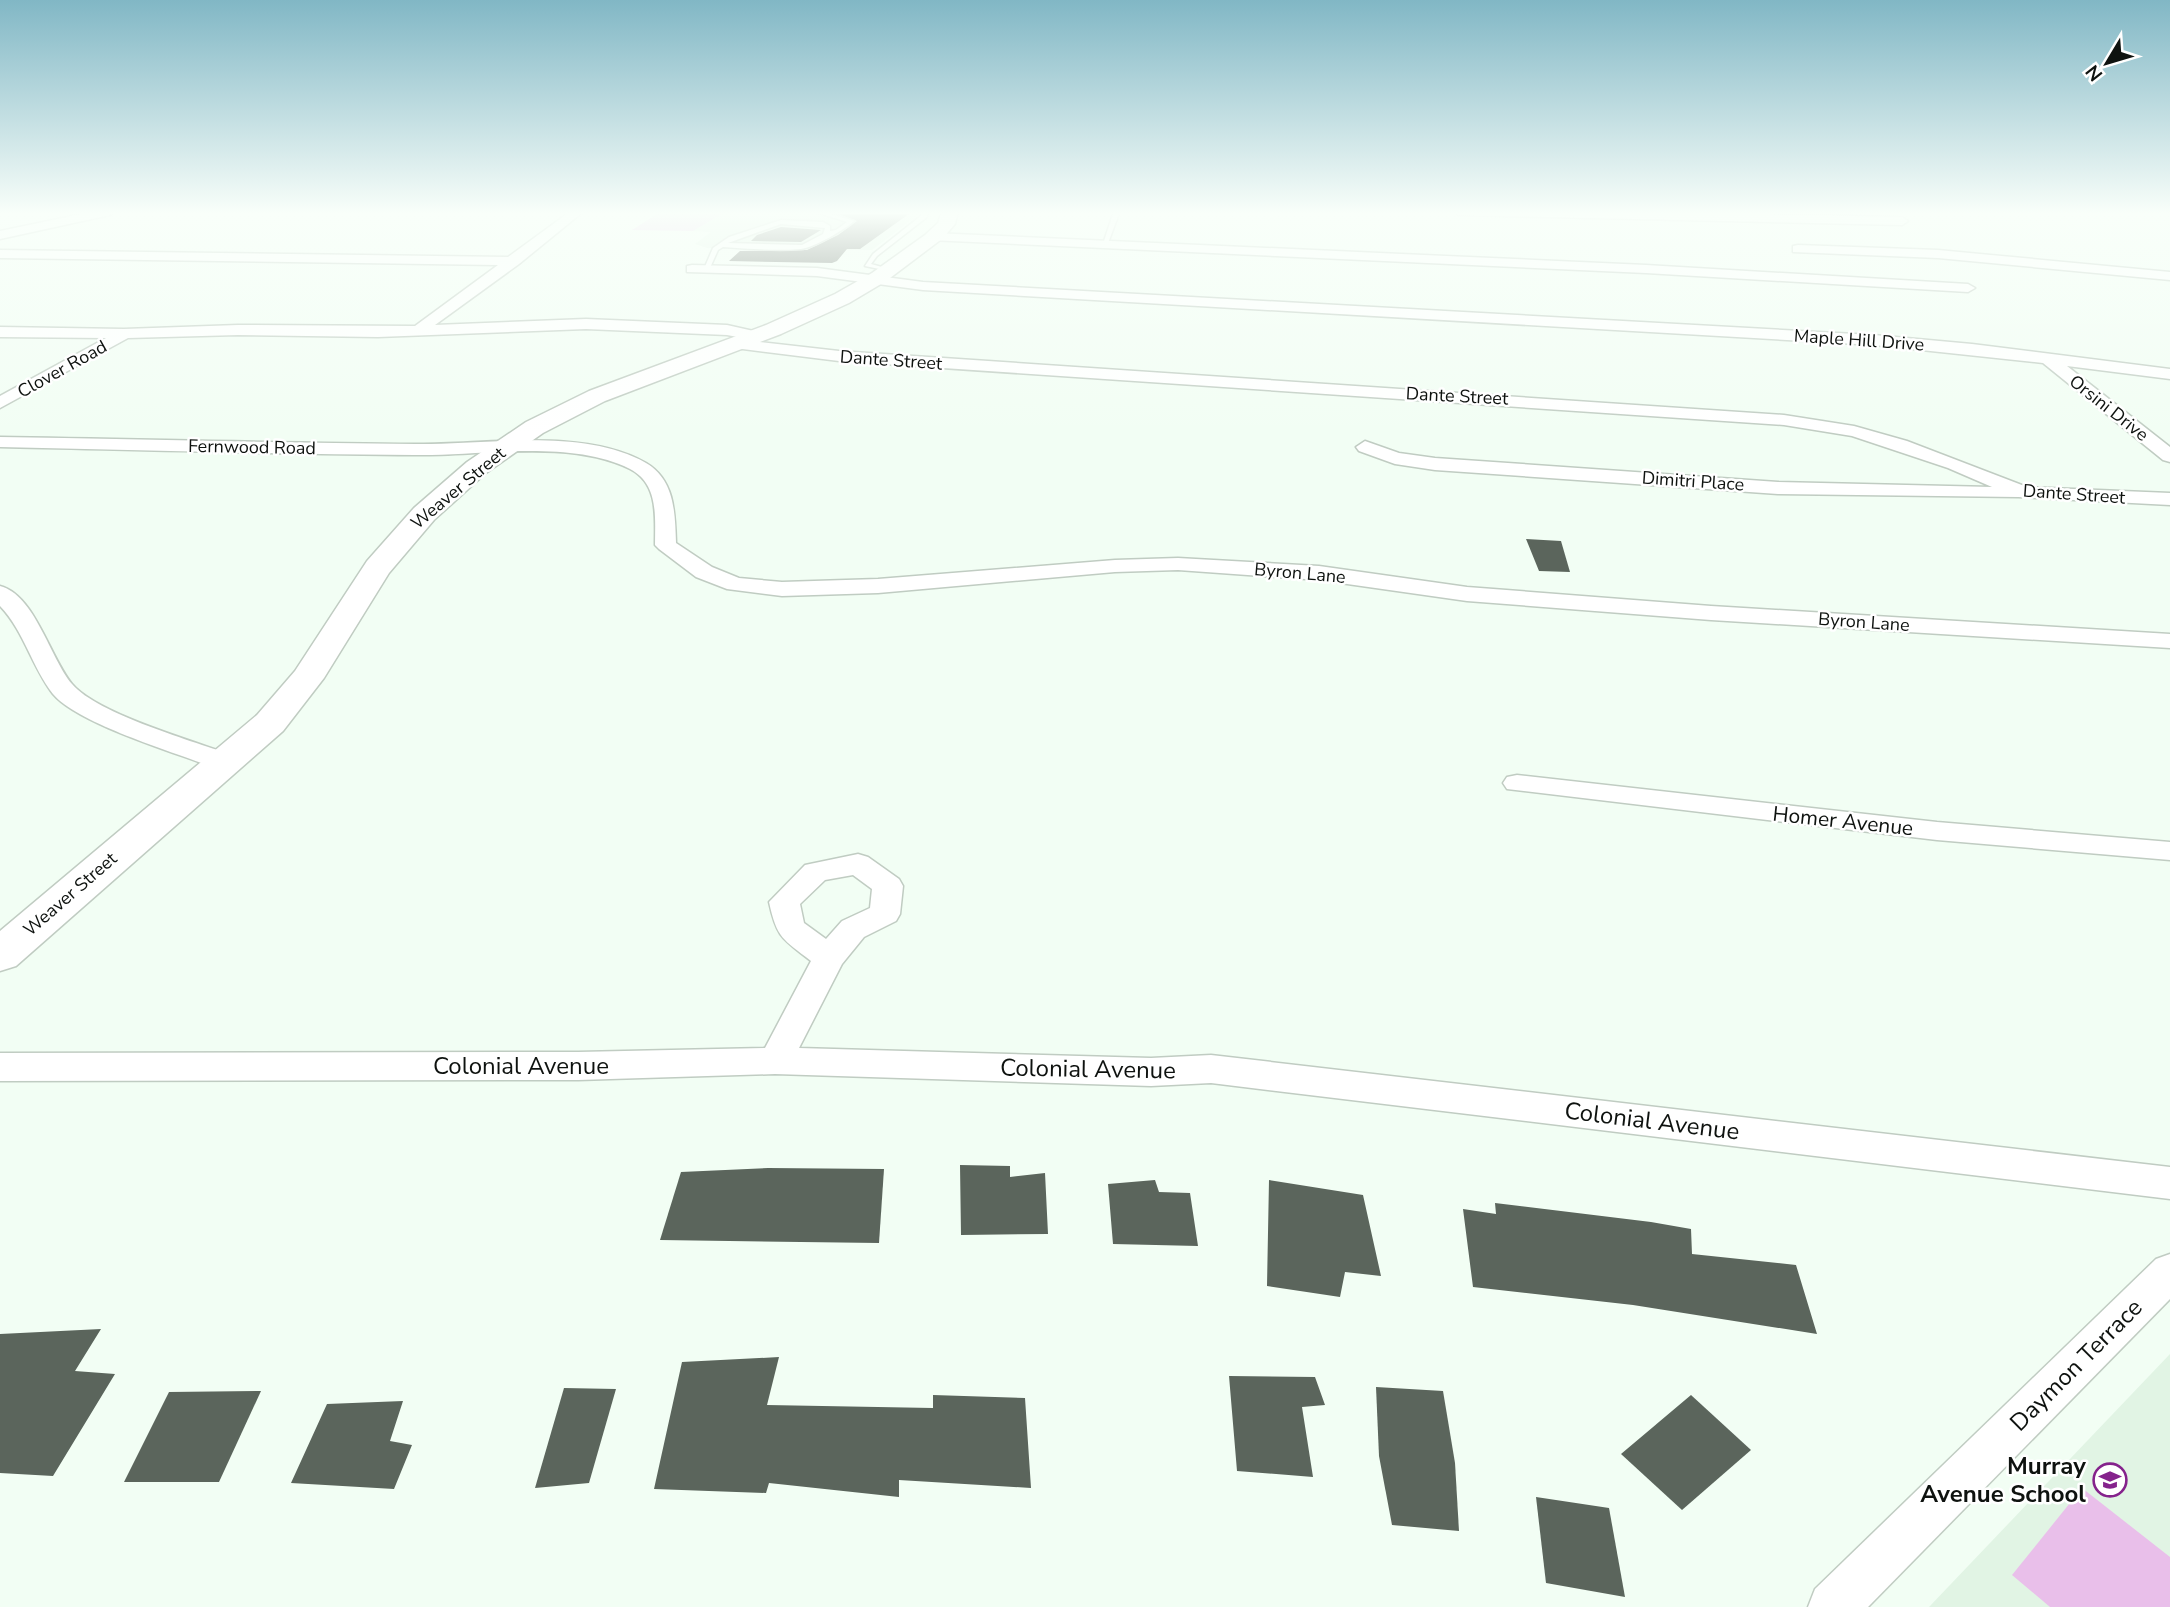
<svg xmlns="http://www.w3.org/2000/svg" width="2170" height="1607" font-family="'Nunito Sans',sans-serif">
  <style>
    .built { fill: #e1f4e4 }
    .green { fill: #e9bfea }
    .building { fill: #5b655c }
    .lines { fill: none; stroke-linecap: round; stroke-linejoin: round }
    .service-casing { stroke: #c0ccc2; stroke-width: 3 }
    .minor-casing { stroke: #c0ccc2; stroke-width: 3 }
    .secondary-casing { stroke: #c0ccc2; stroke-width: 3 }
    .service { fill: #fff; fill-rule: evenodd }
    .minor { fill: #fff; fill-rule: evenodd }
    .secondary { fill: #fff; fill-rule: evenodd }
    .labels { text-anchor: middle; dominant-baseline: central; stroke-width: 5; stroke-linejoin: round; paint-order: stroke }
    .far-street-label { font-size: 18px; fill: #0e120f; stroke: #fff }
    .street-label { font-size: 21px; fill: #0e120f; stroke: #fff }
    .near-street-label { font-size: 24px; fill: #0e120f; stroke: #fff }
    .near-poi-label { font-size: 24px; font-weight: bold; fill: #0e120f; stroke: #fff; text-anchor: end }
  </style>
  <rect width="100%" height="100%" fill="#f2fef4"/>
  <g class="built">
    <polygon points="727,211 918,211 919,214 872,250 707,248 695,244 711,232 693,231"/>
    <polygon points="2170,1354 2170,1607 1929,1607"/>
  </g>
  <g class="green">
    <polygon points="662,211 727,211 693,231 632,230"/>
    <polygon points="2082,1488 2170,1557 2170,1607 2050,1607 2012,1575"/>
  </g>
  <g class="building">
    <polygon points="830,211 913,211 860,249 847,249 837,261 832,263 729,261 740,251 807,250 838,235 857,221"/>
    <polygon points="781,227 821,230 801,242 751,241 757,235"/>
    <polygon points="1526,539 1561,541 1570,572 1539,571"/>
    <polygon points="960,1165 1010,1166 1010,1177 1045,1173 1048,1234 961,1235"/>
    <polygon points="768,1168 884,1169 879,1243 660,1240 681,1172"/>
    <polygon points="1155,1180 1159,1192 1190,1193 1198,1246 1113,1244 1108,1184"/>
    <polygon points="1269,1180 1363,1195 1381,1276 1345,1272 1340,1297 1267,1286"/>
    <polygon points="1495,1203 1651,1222 1691,1229 1692,1254 1796,1265 1817,1334 1633,1305 1473,1287 1463,1209 1496,1214"/>
    <polygon points="101,1329 75,1371 115,1374 53,1476 0,1473 0,1334"/>
    <polygon points="779,1357 767,1405 933,1408 933,1395 1025,1398 1031,1488 899,1480 899,1497 769,1483 766,1493 654,1489 682,1362"/>
    <polygon points="1229,1376 1315,1377 1325,1405 1302,1407 1313,1477 1237,1471"/>
    <polygon points="1376,1387 1443,1391 1455,1463 1459,1531 1392,1525 1379,1456"/>
    <polygon points="564,1388 616,1389 589,1483 535,1488"/>
    <polygon points="261,1391 219,1482 124,1482 169,1392"/>
    <polygon points="1691,1395 1751,1450 1682,1510 1621,1454"/>
    <polygon points="403,1401 390,1441 412,1445 394,1489 291,1483 327,1404"/>
    <polygon points="1536,1497 1609,1508 1625,1597 1546,1583"/>
  </g>
  <g class="lines">
    <defs>
      <g id="service">
        <path d="M 813,211 L 821,211 L 854,221 C 846,229 813,248 801,249 C 776,251 748,249 723,247 L 718,250 L 709,270 L 704,269 L 713,248 L 729,237 L 781,220 L 823,222 L 830,226 L 830,231 L 836,230 L 847,222 ZM 781,224 L 825,228 L 823,234 L 802,245 L 728,243 Z"/>
        <polygon points="922,211 928,211 927,217 877,256 871,264 889,269 889,271 865,266 873,254 922,215"/>
        <polygon points="1114,211 1120,211 1108,243 1103,244"/>
      </g>
      <g id="minor">
        <polygon points="96,211 116,211 110,215 0,239 0,231"/>
        <polygon points="571,211 584,211 519,264 435,325 586,319 727,325 758,332 761,335 753,340 727,335 586,329 378,337 238,335 128,338 0,408 0,396 106,338 0,337 0,327 124,329 238,325 415,326 498,265 0,258 0,250 508,257"/>
        <polygon points="1453,211 1598,211 1902,217 1908,221 1902,225 1459,215"/>
        <polygon points="933,233 1646,265 1968,284 1975,288 1968,292 1646,273 929,240 927,237"/>
        <polygon points="1798,245 1938,250 2170,272 2170,280 1938,258 1793,252 1793,246"/>
        <polygon points="692,265 817,268 923,282 1874,335 1972,344 2170,369 2170,379 2067,366 2170,447 2170,462 2163,460 2043,363 1874,345 923,290 817,276 687,272 687,266"/>
        <polygon points="733,339 839,351 1784,415 1854,426 1907,441 2027,487 2170,493 2170,505 2018,497 1778,494 1435,470 1395,464 1359,451 1356,447 1365,441 1399,453 1435,458 1778,482 1992,487 1948,468 1852,436 1784,425 839,361 727,347 725,344"/>
        <path d="M 0,437 C 138,439 276,443 415,444 C 484,445 583,427 646,463 C 675,480 675,513 676,543 L 712,567 L 739,578 L 782,582 L 878,579 L 1115,560 L 1178,558 L 1319,566 L 1467,587 L 1711,606 L 2170,634 L 2170,648 L 1711,620 L 1467,601 L 1319,580 L 1178,570 L 1115,572 L 878,593 L 782,596 L 727,589 L 696,577 L 659,549 L 655,545 C 655,517 659,484 630,469 C 570,439 480,456 415,455 C 276,454 138,450 0,447 Z"/>
        <path d="M 0,586 C 35,595 50,658 72,684 C 97,714 196,742 235,756 L 238,762 L 235,768 L 225,770 L 215,768 C 177,753 78,724 53,694 C 32,667 24,631 0,606 Z"/>
        <polygon points="1517,775 1937,822 2170,842 2170,860 1937,840 1507,789 1503,783 1507,777"/>
        <path d="M 858,854 L 868,857 L 899,879 L 903,886 L 900,914 L 896,921 L 864,937 L 842,964 L 799,1048 L 1151,1058 L 1211,1055 L 2170,1167 L 2170,1199 L 1211,1083 L 1151,1086 L 775,1074 L 578,1080 L 0,1081 L 0,1053 L 578,1052 L 765,1048 L 811,961 C 783,939 777,939 769,902 L 805,865 ZM 853,875 L 872,889 L 870,908 L 842,921 L 826,939 L 804,923 L 800,904 L 825,880 Z"/>
        <polygon points="2170,1254 2170,1299 1868,1607 1808,1607 1815,1589 2156,1259"/>
      </g>
      <polygon id="secondary" points="942,211 958,211 955,224 943,238 886,281 849,303 781,334 605,401 543,433 486,473 434,520 389,573 324,678 283,731 16,966 0,971 0,931 257,715 295,671 367,561 414,508 467,462 526,422 589,391 766,325 835,294 872,273 925,235 938,223"/>
    </defs>
    <use href="#service" class="service-casing"/>
    <use href="#minor" class="minor-casing"/>
    <use href="#secondary" class="secondary-casing"/>
    <use href="#service" class="service"/>
    <use href="#minor" class="minor"/>
    <use href="#secondary" class="secondary"/>
  </g>
  <linearGradient id="sky" x2="0" y2="1"><stop stop-color="#81b7c5"/><stop offset="0.49" stop-color="#f9fffa"/><stop offset="1" stop-color="#f9fffa" stop-opacity="0"/></linearGradient>
  <rect width="2170" height="435" fill="url(#sky)"/>
  <defs>
    <symbol id="school-ring" viewBox="-11 -11 22 22"><circle r="9.5" fill="#fff" stroke="#85228c" stroke-width="1.5"/><path d="M0-5L7-2L0 1L-7-2ZM-4 1L0 2.5L4 1V4Q0 6-4 4Z" fill="#85228c"/></symbol>
  </defs>
  <g fill-rule="evenodd">
    <use href="#school-ring" x="2091" y="1461" width="38" height="38"/>
  </g>
  <g class="labels">
    <g class="far-street-label">
      <text transform="translate(1859 340) rotate(4)">Maple Hill Drive</text>
      <text transform="translate(891 360) rotate(4)">Dante Street</text>
      <text transform="translate(62 369) rotate(-29)">Clover Road</text>
      <text transform="translate(1457 396) rotate(3)">Dante Street</text>
      <text transform="translate(2109 408) rotate(38)">Orsini Drive</text>
      <text transform="translate(252 447) rotate(1)">Fernwood Road</text>
      <text transform="translate(1693 481) rotate(4)">Dimitri Place</text>
      <text transform="translate(458 488) rotate(-40)">Weaver Street</text>
      <text transform="translate(2074 494) rotate(4)">Dante Street</text>
      <text transform="translate(1300 573) rotate(5)">Byron Lane</text>
      <text transform="translate(1864 622) rotate(4)">Byron Lane</text>
      <text transform="translate(70 894) rotate(-41)">Weaver Street</text>
    </g>
    <g class="street-label">
      <text transform="translate(1843 821) rotate(6)">Homer Avenue</text>
    </g>
    <g class="near-street-label">
      <text x="521" y="1066">Colonial Avenue</text>
      <text transform="translate(1088 1069) rotate(1)">Colonial Avenue</text>
      <text transform="translate(1652 1121) rotate(7)">Colonial Avenue</text>
      <text transform="translate(2076 1365) rotate(-45)">Daymon Terrace</text>
    </g>
    <g class="near-poi-label">
      <text x="2086" y="1466">Murray<tspan x="2086" dy="28">Avenue School</tspan></text>
    </g>
  </g>
  <g transform="translate(2107 63) rotate(232)" stroke="#ffffff" stroke-width="5" paint-order="stroke">
  <path d="M0-5L12 26L0 18L-12 26Z" fill="#0e120f"/>
  <text y="-10" font-size="19" font-weight="bold" text-anchor="middle" fill="#0e120f">N</text>
  </g>
</svg>
